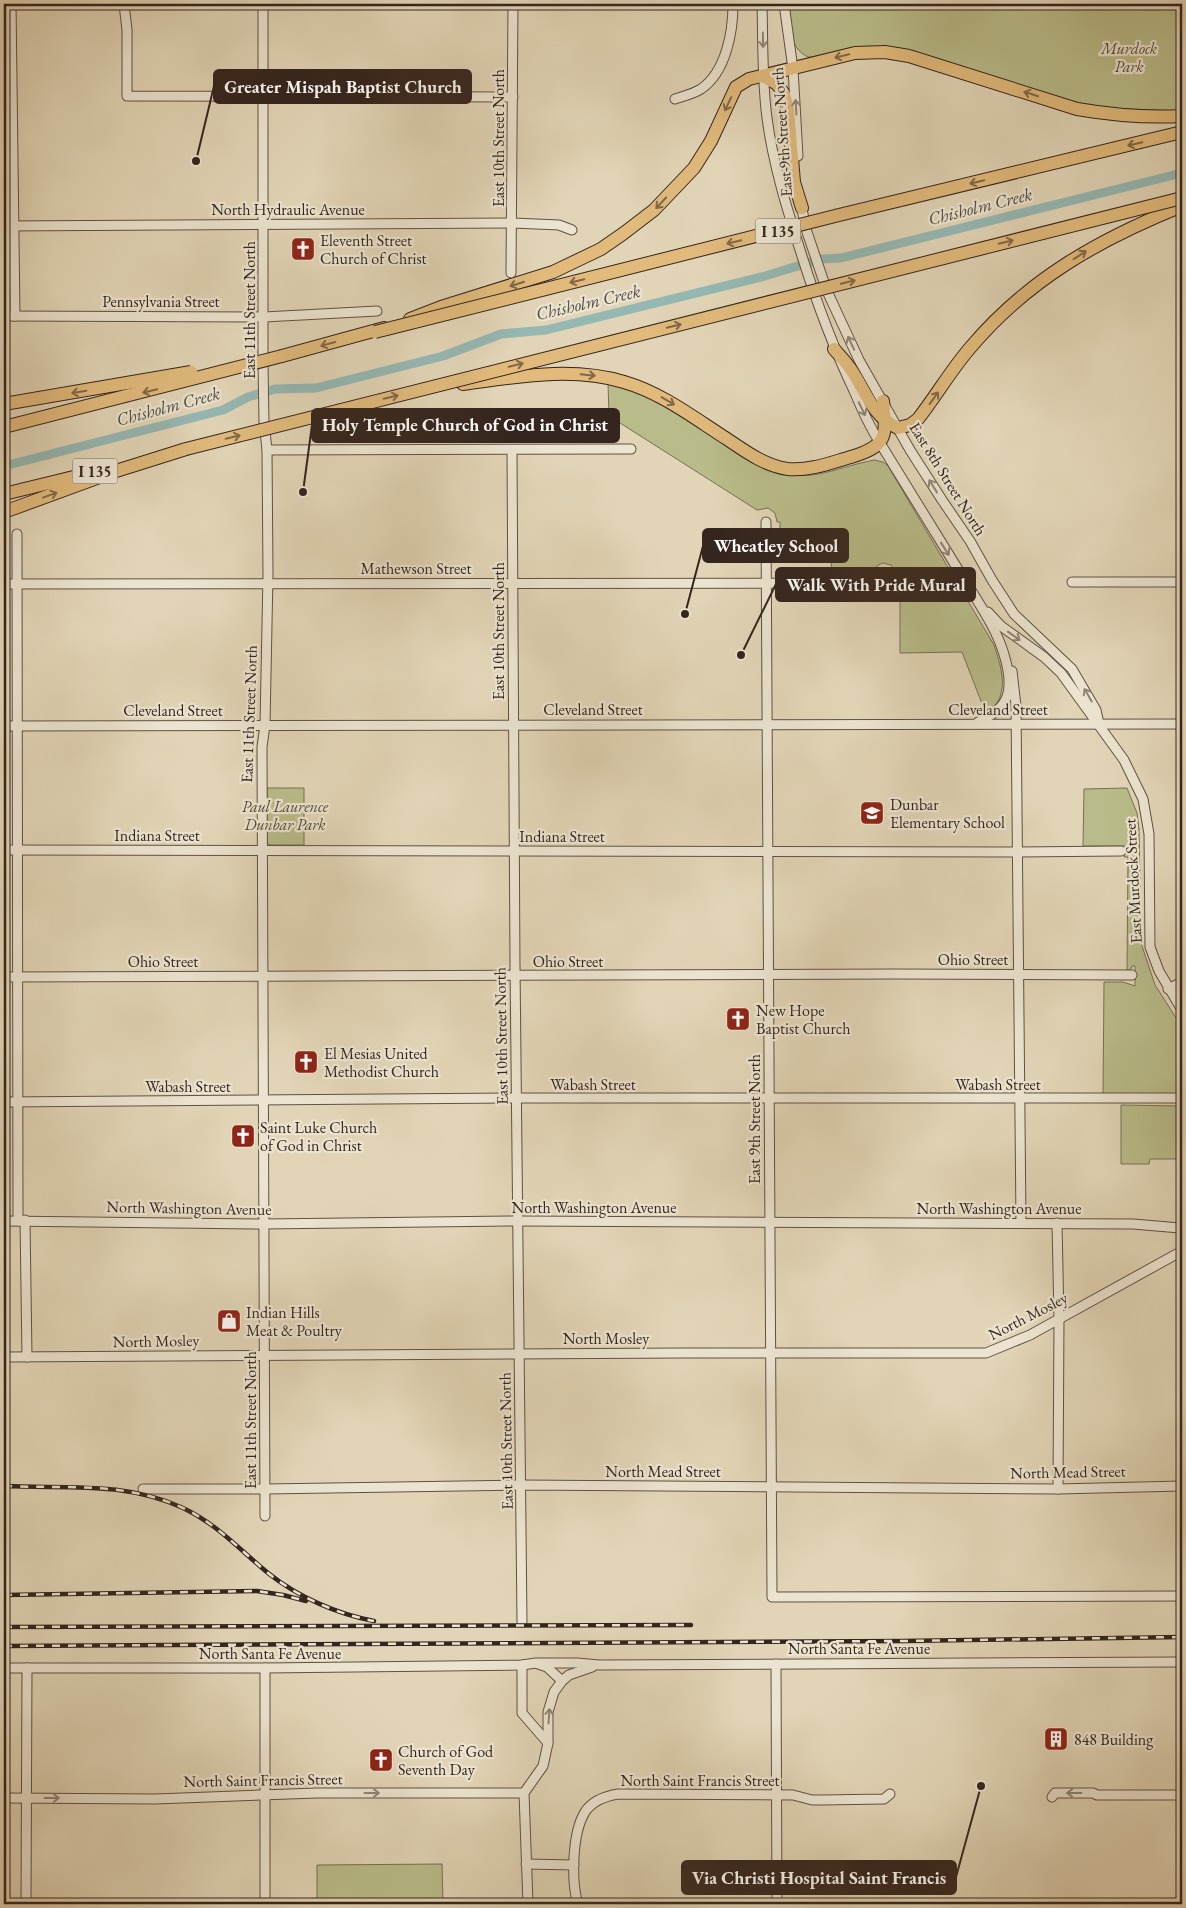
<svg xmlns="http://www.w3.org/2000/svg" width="1186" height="1908" font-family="'EB Garamond',serif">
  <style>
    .green { fill: #b9bc8a; stroke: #767054 }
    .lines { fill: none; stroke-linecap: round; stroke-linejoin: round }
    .canal { stroke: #95b8b3; stroke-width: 9 }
    .minor-casing { stroke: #605144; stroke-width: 11 }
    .highway-casing { stroke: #34251e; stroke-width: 14 }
    .minor { stroke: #ece4d0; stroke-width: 9 }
    .highway { stroke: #e1ba7c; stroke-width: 12 }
    .rail-casing { stroke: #34251e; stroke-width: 4.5 }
    .rail { stroke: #ece4d0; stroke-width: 2.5; stroke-dasharray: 8; stroke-linecap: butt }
    .highway-bridge-casing { stroke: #34251e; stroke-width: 14; stroke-linecap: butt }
    .highway-bridge { stroke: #e1ba7c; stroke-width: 12 }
    .oneway { stroke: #908477 }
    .oneway2 { stroke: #826848 }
    .labels { text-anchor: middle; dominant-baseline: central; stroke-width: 4.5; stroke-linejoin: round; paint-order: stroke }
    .shield { fill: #ece4d0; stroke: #6b5e53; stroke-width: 1 }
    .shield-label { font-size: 15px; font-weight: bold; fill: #34251e }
    .park-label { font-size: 16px; font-style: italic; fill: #554b39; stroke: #ece4d0 }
    .street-label { font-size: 16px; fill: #34251e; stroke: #ece4d0 }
    .poi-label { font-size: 16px; fill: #34251e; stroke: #ece4d0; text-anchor: start }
    .water-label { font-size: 18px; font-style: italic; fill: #4c4a43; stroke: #ece4d0 }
    .leader { fill: none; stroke: #34251e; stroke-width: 2 }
    .callout-dot { fill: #34251e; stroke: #ece4d0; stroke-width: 2 }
    .callout { fill: #34251e; stroke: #34251e; stroke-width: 2 }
    .callout-label { font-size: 18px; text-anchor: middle; font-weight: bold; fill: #fff }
  </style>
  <rect width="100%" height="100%" fill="#e2d5b7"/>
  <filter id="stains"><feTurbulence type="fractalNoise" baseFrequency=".004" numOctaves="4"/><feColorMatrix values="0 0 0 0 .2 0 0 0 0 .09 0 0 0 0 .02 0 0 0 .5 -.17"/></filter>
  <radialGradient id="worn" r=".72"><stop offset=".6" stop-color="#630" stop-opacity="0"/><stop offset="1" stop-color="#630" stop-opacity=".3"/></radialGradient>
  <g class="green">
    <path d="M 787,4 L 1182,4 L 1182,111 L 1103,108 L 1065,100 L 930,57 L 808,57 C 788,48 790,23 787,4 Z"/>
    <path d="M 608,383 L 642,391 L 763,468 C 811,485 829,469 874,460 L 883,462 L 888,466 L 994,645 C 1002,669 1011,697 986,714 L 962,652 L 900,653 L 900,590 L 891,590 L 896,582 L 897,573 L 891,565 L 882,563 L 876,567 L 867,579 L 832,579 L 831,560 L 804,545 L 803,535 L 780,536 L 780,522 L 777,522 L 775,513 L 768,508 L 757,510 L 609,416 Z"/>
    <polygon points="267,788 304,788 304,845 270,845 267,843"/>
    <polygon points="1127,788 1137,813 1139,829 1141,943 1155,985 1182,1027 1182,1094 1103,1095 1104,982 1123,982 1135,986 1135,966 1132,966 1131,969 1127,971 1128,857 1124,857 1125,846 1083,846 1084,789"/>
    <polygon points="1121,1105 1182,1106 1182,1159 1150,1159 1149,1164 1121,1164"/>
    <polygon points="442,1864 443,1904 317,1904 317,1865"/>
  </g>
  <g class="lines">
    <polyline class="canal" points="4,466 223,410 248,397 275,389 316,388 443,356 501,334 546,330 765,276 821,259 841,258 1182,173"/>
    <defs>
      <g id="minor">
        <polyline points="11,4 15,316"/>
        <polyline points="124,4 127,30 127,96 513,97"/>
        <polyline points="263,4 263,363 264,422 267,450 268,574 265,725 262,747 265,1516"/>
        <path d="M 762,4 C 763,42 762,81 767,118 C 773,164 787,209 801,253 C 816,301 833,347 855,393 C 862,410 870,427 880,443 C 906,485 932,528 959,571 C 975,598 997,627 1005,658 C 1014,690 1010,708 978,722"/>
        <polyline points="784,4 793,69 798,156"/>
        <path d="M 675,99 C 684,96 693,94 701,89 C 726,72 733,32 733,4"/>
        <polyline points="801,204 806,229 827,291 859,360 910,450 942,500 970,541 992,580 1014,614 1072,669 1096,710 1099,724"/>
        <polyline points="4,226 513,223 559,225 572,230"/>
        <polyline points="511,273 513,4"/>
        <polyline points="4,316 264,317 377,311"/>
        <polyline points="267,450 631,449"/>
        <polyline points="512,450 515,966 522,1622"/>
        <polyline points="766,522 772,1597 1182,1596"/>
        <polyline points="17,534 18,1220"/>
        <polyline points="1072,582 1182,582"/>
        <polyline points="4,584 876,583 884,574"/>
        <polyline points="988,612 1001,626 1044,657 1061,673 1124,760 1143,799 1149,834 1150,947 1159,971 1182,1010"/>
        <polyline points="1012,671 1016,706 1021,1223"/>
        <polyline points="4,726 1182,724"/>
        <polyline points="4,850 1018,852 1121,851"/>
        <polyline points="4,977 896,974 1132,975"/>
        <polyline points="1168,989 1182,982"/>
        <polyline points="4,1102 516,1098 1182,1098"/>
        <polyline points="25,1220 27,1357"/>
        <polyline points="4,1221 264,1224 518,1221 1133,1224 1180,1228 1182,1231"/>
        <polyline points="1057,1223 1059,1318 1058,1489"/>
        <polyline points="4,1357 684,1353 986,1353 1030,1335 1182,1251"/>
        <polyline points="143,1489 265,1489 522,1485 1058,1489 1182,1486"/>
        <polyline points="538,1664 547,1667 562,1681"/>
        <polyline points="776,1664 777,1904"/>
        <polyline points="522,1665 522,1713 548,1743"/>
        <polyline points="4,1668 265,1668 522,1665 536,1663 577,1663 599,1665 1182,1662"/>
        <polyline points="1052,1797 1055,1793 1093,1793 1097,1795 1182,1795"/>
        <polyline points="4,1798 155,1799 317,1793 524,1793"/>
        <polyline points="526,1864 574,1865"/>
        <polyline points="26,1904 27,1668"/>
        <polyline points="265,1904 265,1668"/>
        <polyline points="528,1904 524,1793 543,1766 548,1743 548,1712 554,1692 562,1681 569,1675 592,1667"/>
        <path d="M 578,1904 C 571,1881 572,1833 585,1812 C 592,1801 606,1796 618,1794 L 793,1795 L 812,1800 L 822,1800 L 884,1799 L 890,1794"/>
      </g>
      <g id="highway">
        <polyline points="763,76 777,84 784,94 788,110 794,182 802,208"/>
        <path d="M 410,319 L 441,307 L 553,272 L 601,249 L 624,233 L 654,210 L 694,168 L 711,141 L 736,87 L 749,79 L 855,53 L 885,52 L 909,56 L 1077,109 C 1112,115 1147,118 1182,116"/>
        <path d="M 834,349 C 840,356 847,363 852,371 C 866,392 873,417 898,428 L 910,425 L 918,419 C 936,396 951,370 970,348 C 1028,279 1100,239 1182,206"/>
        <polyline points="282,356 384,328"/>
        <path d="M 463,384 C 516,377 571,366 624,382 C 662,393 694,418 727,439 C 745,451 765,466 788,469 C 810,471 830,463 851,457 C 887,446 887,437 883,401"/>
        <polyline points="4,494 94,472"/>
        <polyline points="4,512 116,471 186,449"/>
      </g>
    </defs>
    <use href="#minor" class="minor-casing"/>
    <use href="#highway" class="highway-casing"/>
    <use href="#minor" class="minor"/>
    <use href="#highway" class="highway"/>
    <defs>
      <g id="rail">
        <path d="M 4,1486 C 67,1489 124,1481 183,1508 C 217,1524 240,1550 268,1573 C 298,1597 337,1614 374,1621"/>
        <polyline points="4,1595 257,1591 283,1595 306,1601"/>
        <polyline points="4,1627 691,1625"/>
        <polyline points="4,1646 903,1641 1182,1637"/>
      </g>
    </defs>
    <use href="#rail" class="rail-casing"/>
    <use href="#rail" class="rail"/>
    <defs>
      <g id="highway-bridge">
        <polyline points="375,332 839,215 1182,132"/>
        <polyline points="4,404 191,372"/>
        <polyline points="4,427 282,356"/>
        <polyline points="186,449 1182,198"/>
      </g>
    </defs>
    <use href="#highway-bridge" class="highway-bridge-casing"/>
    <use href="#highway-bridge" class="highway-bridge"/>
  </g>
  <defs><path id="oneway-shaft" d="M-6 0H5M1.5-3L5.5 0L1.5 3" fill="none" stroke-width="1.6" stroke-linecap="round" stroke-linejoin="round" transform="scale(1.25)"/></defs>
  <g class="oneway">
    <use href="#oneway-shaft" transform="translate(763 40) rotate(89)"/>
    <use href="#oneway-shaft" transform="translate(796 107) rotate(-93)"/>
    <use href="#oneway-shaft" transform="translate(851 343) rotate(-115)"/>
    <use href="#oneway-shaft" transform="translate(862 409) rotate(64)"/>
    <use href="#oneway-shaft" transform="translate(933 486) rotate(-122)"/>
    <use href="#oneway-shaft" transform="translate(945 549) rotate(58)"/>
    <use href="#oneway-shaft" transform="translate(1014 636) rotate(36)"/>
    <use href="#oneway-shaft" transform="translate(1088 695) rotate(-120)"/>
    <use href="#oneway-shaft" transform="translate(549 1716) rotate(-86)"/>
    <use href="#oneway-shaft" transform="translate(372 1793)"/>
    <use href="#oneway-shaft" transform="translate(1074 1793) rotate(-180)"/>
    <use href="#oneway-shaft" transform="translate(52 1798)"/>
  </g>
  <g class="oneway2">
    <use href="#oneway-shaft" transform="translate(842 56) rotate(166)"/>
    <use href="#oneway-shaft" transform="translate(1031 94) rotate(-162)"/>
    <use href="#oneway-shaft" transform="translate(728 104) rotate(115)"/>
    <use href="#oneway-shaft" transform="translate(1135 144) rotate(167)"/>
    <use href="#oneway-shaft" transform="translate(977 182) rotate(166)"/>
    <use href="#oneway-shaft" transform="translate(661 203) rotate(133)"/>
    <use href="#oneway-shaft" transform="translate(734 242) rotate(166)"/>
    <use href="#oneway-shaft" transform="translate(1006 242) rotate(-14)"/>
    <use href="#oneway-shaft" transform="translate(1080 255) rotate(-33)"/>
    <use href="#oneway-shaft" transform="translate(577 281) rotate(166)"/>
    <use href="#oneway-shaft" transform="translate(848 282) rotate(-14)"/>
    <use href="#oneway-shaft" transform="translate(517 284) rotate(162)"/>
    <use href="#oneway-shaft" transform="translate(674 326) rotate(-14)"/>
    <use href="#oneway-shaft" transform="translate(328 344) rotate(165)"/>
    <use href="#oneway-shaft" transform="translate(516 365) rotate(-14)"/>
    <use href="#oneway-shaft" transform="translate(588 375) rotate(6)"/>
    <use href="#oneway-shaft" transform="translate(150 391) rotate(166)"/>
    <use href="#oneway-shaft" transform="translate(79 392) rotate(170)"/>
    <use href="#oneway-shaft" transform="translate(391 397) rotate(-14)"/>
    <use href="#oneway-shaft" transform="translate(934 398) rotate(-54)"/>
    <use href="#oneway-shaft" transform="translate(668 401) rotate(31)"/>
    <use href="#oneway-shaft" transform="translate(233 437) rotate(-14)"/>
    <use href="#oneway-shaft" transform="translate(50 495) rotate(-20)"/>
  </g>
  <defs>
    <symbol id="church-square" viewBox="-11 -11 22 22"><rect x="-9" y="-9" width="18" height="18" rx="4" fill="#8f2418" stroke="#ece4d0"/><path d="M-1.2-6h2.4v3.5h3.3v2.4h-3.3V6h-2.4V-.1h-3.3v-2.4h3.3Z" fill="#fff"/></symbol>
    <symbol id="school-square" viewBox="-11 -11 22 22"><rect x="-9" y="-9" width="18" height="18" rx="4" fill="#8f2418" stroke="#ece4d0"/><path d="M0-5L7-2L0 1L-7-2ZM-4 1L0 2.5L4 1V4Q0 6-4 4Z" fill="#fff"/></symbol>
    <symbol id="shop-square" viewBox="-11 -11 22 22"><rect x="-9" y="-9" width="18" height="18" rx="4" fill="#8f2418" stroke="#ece4d0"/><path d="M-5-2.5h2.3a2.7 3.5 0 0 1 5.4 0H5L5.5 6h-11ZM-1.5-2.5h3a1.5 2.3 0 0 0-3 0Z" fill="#fff"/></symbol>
    <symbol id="building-square" viewBox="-11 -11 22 22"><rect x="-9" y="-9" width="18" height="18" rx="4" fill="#8f2418" stroke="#ece4d0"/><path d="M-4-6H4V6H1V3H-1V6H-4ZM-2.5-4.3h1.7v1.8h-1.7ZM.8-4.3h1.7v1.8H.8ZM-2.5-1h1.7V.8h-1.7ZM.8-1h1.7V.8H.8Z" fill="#fff"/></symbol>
  </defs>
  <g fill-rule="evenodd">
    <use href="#church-square" x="289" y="235" width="28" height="28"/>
    <use href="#school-square" x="858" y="799" width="28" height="28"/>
    <use href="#church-square" x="724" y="1005" width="28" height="28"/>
    <use href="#church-square" x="292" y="1048" width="28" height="28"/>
    <use href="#church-square" x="229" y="1122" width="28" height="28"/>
    <use href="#shop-square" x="215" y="1307" width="28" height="28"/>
    <use href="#building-square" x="1042" y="1725" width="28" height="28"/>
    <use href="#church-square" x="367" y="1746" width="28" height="28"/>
  </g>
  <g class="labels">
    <g class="shield">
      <rect x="755.5" y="218.5" width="45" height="25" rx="4"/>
      <rect x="72.5" y="458.5" width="45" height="25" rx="4"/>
    </g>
    <g class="shield-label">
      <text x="778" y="231">I 135</text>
      <text x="95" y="471">I 135</text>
    </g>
    <g class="park-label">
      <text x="1129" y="48">Murdock<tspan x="1129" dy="18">Park</tspan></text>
      <text x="285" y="806">Paul Laurence<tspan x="285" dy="18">Dunbar Park</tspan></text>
    </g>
    <g class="street-label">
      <text transform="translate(782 132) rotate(-94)">East 9th Street North</text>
      <text transform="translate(498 138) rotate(-90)">East 10th Street North</text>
      <text x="288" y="209">North Hydraulic Avenue</text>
      <text x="161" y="301">Pennsylvania Street</text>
      <text transform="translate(249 310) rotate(-90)">East 11th Street North</text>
      <text transform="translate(948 479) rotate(58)">East 8th Street North</text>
      <text x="416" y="568">Mathewson Street</text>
      <text transform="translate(498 631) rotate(-90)">East 10th Street North</text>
      <text x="593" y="709">Cleveland Street</text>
      <text x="998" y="709">Cleveland Street</text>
      <text x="173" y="710">Cleveland Street</text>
      <text transform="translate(249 714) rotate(-88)">East 11th Street North</text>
      <text x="157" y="835">Indiana Street</text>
      <text x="562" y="836">Indiana Street</text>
      <text transform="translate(1133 881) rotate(-93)">East Murdock Street</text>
      <text x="973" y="959">Ohio Street</text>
      <text x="163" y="961">Ohio Street</text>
      <text x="568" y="961">Ohio Street</text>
      <text transform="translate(501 1036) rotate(-91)">East 10th Street North</text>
      <text x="593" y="1084">Wabash Street</text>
      <text x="998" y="1084">Wabash Street</text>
      <text x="188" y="1086">Wabash Street</text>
      <text transform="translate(754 1119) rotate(-90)">East 9th Street North</text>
      <text x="594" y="1207">North Washington Avenue</text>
      <text transform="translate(189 1208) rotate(1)">North Washington Avenue</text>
      <text x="999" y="1208">North Washington Avenue</text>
      <text transform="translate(1028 1316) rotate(-27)">North Mosley</text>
      <text x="606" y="1338">North Mosley</text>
      <text transform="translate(156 1341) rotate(-1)">North Mosley</text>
      <text transform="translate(250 1420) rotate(-90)">East 11th Street North</text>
      <text transform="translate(506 1441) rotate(-91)">East 10th Street North</text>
      <text x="663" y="1471">North Mead Street</text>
      <text transform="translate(1068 1472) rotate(-1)">North Mead Street</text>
      <text x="859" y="1648">North Santa Fe Avenue</text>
      <text x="270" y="1653">North Santa Fe Avenue</text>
      <text transform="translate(263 1780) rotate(-1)">North Saint Francis Street</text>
      <text x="700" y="1780">North Saint Francis Street</text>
    </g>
    <g class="poi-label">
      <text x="320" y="240">Eleventh Street<tspan x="320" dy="18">Church of Christ</tspan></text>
      <text x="890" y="804">Dunbar<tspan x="890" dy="18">Elementary School</tspan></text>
      <text x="756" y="1010">New Hope<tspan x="756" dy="18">Baptist Church</tspan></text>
      <text x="324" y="1053">El Mesias United<tspan x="324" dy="18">Methodist Church</tspan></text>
      <text x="260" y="1127">Saint Luke Church<tspan x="260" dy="18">of God in Christ</tspan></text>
      <text x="246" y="1312">Indian Hills<tspan x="246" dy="18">Meat &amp; Poultry</tspan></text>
      <text x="1074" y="1739">848 Building</text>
      <text x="398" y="1751">Church of God<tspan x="398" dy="18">Seventh Day</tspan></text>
    </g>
    <g class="water-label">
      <text transform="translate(980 206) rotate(-14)">Chisholm Creek</text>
      <text transform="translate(588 302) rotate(-13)">Chisholm Creek</text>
      <text transform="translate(168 406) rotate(-15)">Chisholm Creek</text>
    </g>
  </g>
  <path class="leader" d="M196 161L214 86M303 492L312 425M685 614L703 546M741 655L776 584M981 1786L956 1877"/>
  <g class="callout-dot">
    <circle cx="196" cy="161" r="5"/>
    <circle cx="303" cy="492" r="5"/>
    <circle cx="685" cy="614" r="5"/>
    <circle cx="741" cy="655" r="5"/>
    <circle cx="981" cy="1786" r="5"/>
  </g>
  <g class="callout">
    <rect x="214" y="70" width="257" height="33" rx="5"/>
    <rect x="312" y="409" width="307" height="33" rx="5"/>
    <rect x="703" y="529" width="145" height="33" rx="5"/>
    <rect x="776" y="568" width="199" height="33" rx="5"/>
    <rect x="682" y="1861" width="274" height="33" rx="5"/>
  </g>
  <g class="callout-label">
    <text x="343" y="93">Greater Mispah Baptist Church</text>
    <text x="465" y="431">Holy Temple Church of God in Christ</text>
    <text x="776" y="552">Wheatley School</text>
    <text x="876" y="591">Walk With Pride Mural</text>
    <text x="819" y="1884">Via Christi Hospital Saint Francis</text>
  </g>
  <rect width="1186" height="1908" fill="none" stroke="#e2d5b7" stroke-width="20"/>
  <rect x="5" y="5" width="1176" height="1898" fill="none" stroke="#34251e" stroke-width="2.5"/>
  <rect x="10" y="10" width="1166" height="1888" fill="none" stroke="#34251e"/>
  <rect width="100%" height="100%" filter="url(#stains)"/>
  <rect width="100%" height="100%" fill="url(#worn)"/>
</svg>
